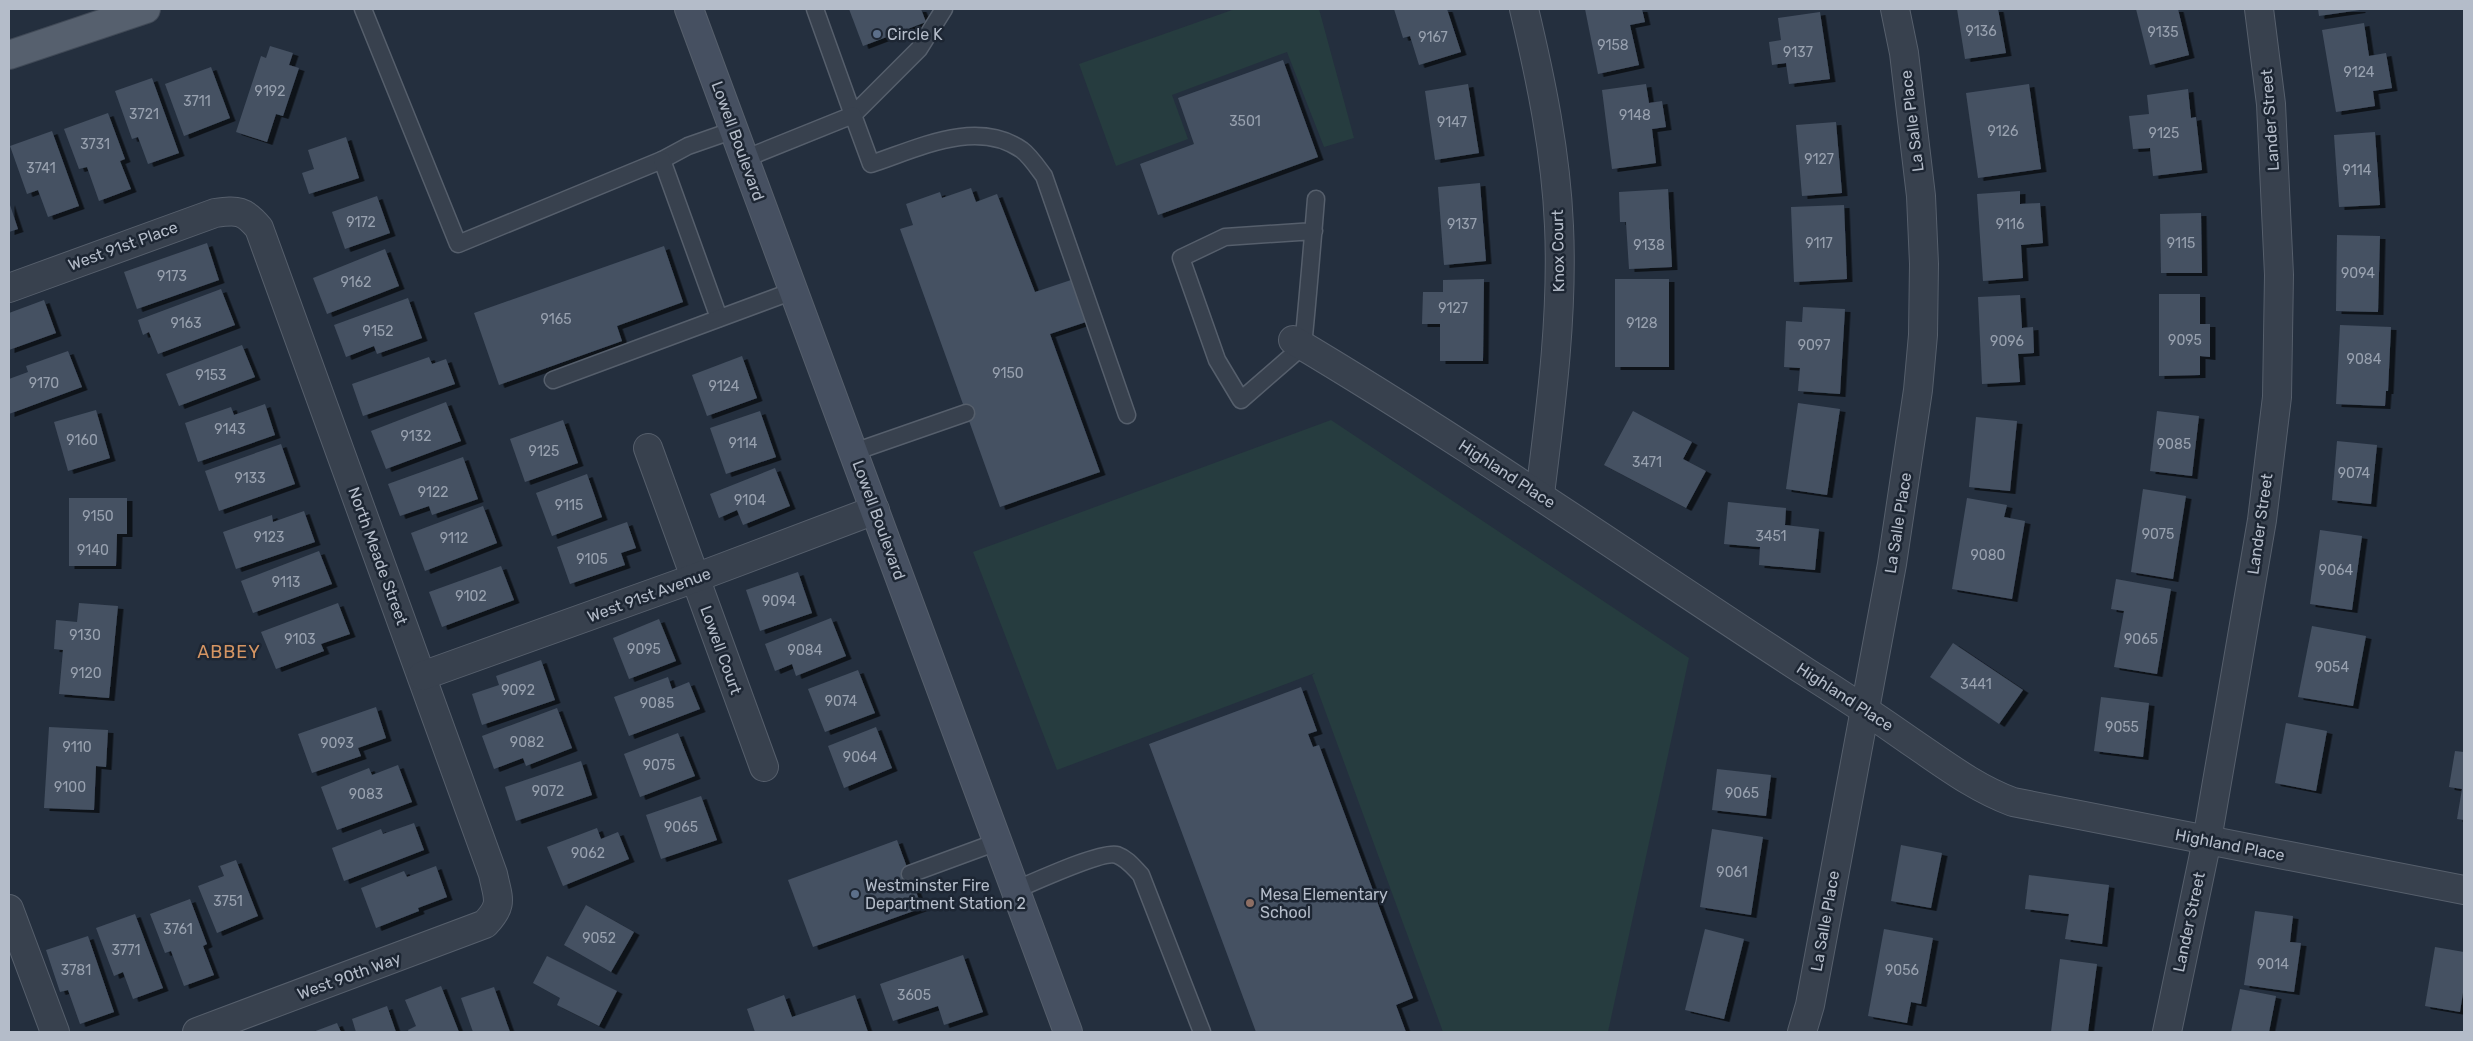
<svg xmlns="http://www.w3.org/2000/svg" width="2473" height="1041" font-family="Rubik,sans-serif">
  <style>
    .green { fill: #263c3f }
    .building { fill: #455162; filter: url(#shadow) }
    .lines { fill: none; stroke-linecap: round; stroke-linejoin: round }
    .lane-casing { stroke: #565f6c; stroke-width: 19 }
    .street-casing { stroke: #565f6c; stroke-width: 30 }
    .secondary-casing { stroke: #565f6c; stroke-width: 30 }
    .primary-casing { stroke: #414a57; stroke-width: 30 }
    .lane { stroke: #38414e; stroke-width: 16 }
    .street { stroke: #38414e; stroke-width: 28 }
    .secondary { stroke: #465061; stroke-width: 28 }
    .primary { stroke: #56606e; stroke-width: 28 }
    .service-dot { fill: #5c6f8a; stroke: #1d2633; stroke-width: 2 }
    .education-dot { fill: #8d6e63; stroke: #1d2633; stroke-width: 2 }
    .labels { text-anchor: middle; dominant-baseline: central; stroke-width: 5; stroke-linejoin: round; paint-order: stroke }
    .number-label { font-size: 14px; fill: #98a1af }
    .poi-label { font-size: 16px; fill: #b4bcc9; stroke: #1d2633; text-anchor: start }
    .street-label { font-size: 16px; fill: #b4bcc9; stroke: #1d2633 }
    .neighbourhood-label { font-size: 18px; letter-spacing: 1px; fill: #d59563; stroke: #1d2633 }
  </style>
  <defs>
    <filter id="shadow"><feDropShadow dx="5.5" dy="3" stdDeviation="0" flood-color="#0009"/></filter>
  </defs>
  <rect width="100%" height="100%" fill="#242f3e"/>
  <g class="green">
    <polygon points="1235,9 1319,9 1354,138 1324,147 1287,52 1172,95 1188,139 1116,166 1079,64"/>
    <polygon points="1331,420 1689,658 1608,1032 1443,1032 1312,675 1315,673 1057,770 973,552"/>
  </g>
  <g class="building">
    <polygon points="849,9 921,9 926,22 863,46"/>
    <polygon points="1394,9 1447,9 1461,52 1419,65 1410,36 1403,38"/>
    <polygon points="1585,9 1642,9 1645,22 1630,25 1639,65 1598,74"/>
    <polygon points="1957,9 1998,9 2006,53 1965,59"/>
    <polygon points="2136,9 2178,9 2189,55 2150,65"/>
    <polygon points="2318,9 2360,9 2360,10 2319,16"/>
    <polygon points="1820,12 1830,79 1789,84 1786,63 1772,65 1769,42 1781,40 1778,18"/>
    <polygon points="2364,23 2369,56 2386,53 2392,88 2373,91 2375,106 2336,112 2322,30"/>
    <polygon points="270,46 293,53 289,65 299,68 283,116 276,114 267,142 236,132 261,56 266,58"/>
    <polygon points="1283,60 1318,157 1158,215 1140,164 1194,144 1178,98"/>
    <polygon points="211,67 230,118 184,136 165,84"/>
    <polygon points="152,78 179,153 148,164 138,137 132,139 115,91"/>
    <polygon points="1468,84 1479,153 1435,160 1425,91"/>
    <polygon points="1646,84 1649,103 1662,101 1666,127 1652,129 1656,163 1612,169 1602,90"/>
    <polygon points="2029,84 2041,169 1978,178 1966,93"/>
    <polygon points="2188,89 2191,118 2196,117 2202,170 2153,176 2150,148 2133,149 2129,116 2149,114 2147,95"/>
    <polygon points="108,113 125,159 120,161 131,189 99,201 87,167 79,169 64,129"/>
    <polygon points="1836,122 1842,193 1802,196 1796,125"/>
    <polygon points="52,131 79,206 48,217 38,190 27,194 10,146"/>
    <polygon points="2375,132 2380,205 2339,207 2334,135"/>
    <polygon points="346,137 359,178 309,194 302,173 314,169 308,150"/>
    <polygon points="1480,183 1486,261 1444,265 1438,187"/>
    <polygon points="971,188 976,202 997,194 1035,292 1074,279 1089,321 1050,334 1100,472 1000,507 900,229 913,225 906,204 940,192 942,198"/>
    <polygon points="1668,189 1672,267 1629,269 1626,222 1620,222 1619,192"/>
    <polygon points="2020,191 2020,204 2040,203 2043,243 2021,245 2023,278 1983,281 1977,194"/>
    <polygon points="377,196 390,233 345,249 332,212"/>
    <polygon points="9,202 18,229 9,232"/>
    <polygon points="1844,205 1847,279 1794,282 1791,207"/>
    <polygon points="2201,213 2202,273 2161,273 2160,214"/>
    <polygon points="2337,235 2380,236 2378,312 2336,311"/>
    <polygon points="207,243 219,280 137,309 124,272"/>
    <polygon points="664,246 683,302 617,326 622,341 499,385 474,313"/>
    <polygon points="385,249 399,286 327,314 313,278"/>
    <polygon points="1484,279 1483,361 1440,361 1440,324 1422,324 1423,292 1443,292 1443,280"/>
    <rect x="1615" y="279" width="54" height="88"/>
    <polygon points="221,289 235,325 158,354 149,332 143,335 138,320"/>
    <polygon points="2159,294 2200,294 2200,324 2210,324 2210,357 2200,356 2200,375 2159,376"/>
    <polygon points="2020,295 2022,328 2033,327 2034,353 2018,354 2020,382 1982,384 1978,297"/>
    <polygon points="408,298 422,338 377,354 374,346 346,357 334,325"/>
    <polygon points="44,300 56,333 9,350 9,313"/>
    <polygon points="1803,307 1845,309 1840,394 1798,391 1800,368 1784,367 1786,321 1802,322"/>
    <polygon points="2340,325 2391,327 2388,391 2386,391 2385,406 2336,404"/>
    <polygon points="242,345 255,377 179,406 166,374"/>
    <polygon points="68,351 82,387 9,414 9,379 28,372 26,366"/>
    <polygon points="742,356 757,398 707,416 692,375"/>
    <polygon points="429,357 432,364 446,359 455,384 363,416 352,384"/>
    <polygon points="446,402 461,441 386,469 371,431"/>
    <polygon points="1798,403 1840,409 1827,495 1786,489"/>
    <polygon points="265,404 275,435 198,462 185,423 231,407 234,415"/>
    <polygon points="96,410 110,458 68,471 54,422"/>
    <polygon points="760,411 776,457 726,474 710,428"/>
    <polygon points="1633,411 1692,442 1683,459 1706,471 1686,508 1604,465"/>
    <polygon points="2157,411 2199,416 2192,476 2150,471"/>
    <polygon points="1976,417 2017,421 2010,491 1969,487"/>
    <polygon points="563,420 578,463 525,482 510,439"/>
    <polygon points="2337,441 2377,445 2371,504 2332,500"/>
    <polygon points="281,444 295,484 219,511 205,471"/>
    <polygon points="463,457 478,499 432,515 429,506 400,516 388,484"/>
    <polygon points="775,468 790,506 743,525 737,510 719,518 710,494"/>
    <polygon points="587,474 602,517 552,536 536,493"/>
    <polygon points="2143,489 2186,496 2173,579 2131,572"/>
    <polygon points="69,498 127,498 127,534 117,534 116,566 69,566"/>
    <polygon points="1967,498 2007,505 2004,517 2025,521 2012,599 1952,589"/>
    <polygon points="1728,502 1786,508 1785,525 1819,529 1815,570 1759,565 1760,547 1724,544"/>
    <polygon points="483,506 497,543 425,571 411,533"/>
    <polygon points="304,511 315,542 236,569 223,532 272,515 273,522"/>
    <polygon points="627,522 636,548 621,553 625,565 570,584 557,547"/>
    <polygon points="2320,530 2362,536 2352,610 2310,604"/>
    <polygon points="319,551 332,584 253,613 241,581"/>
    <polygon points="501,566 514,600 442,627 429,592"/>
    <polygon points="798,572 812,613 760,631 746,590"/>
    <polygon points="2116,579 2171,589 2157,674 2114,667 2124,611 2111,609"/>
    <polygon points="79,603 118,606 109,698 59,694 63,650 54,649 56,620 77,622"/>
    <polygon points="338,603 350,634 321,644 324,651 276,669 261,632"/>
    <polygon points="831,618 846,656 796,676 792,664 775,671 765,644"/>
    <polygon points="659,619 676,661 629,679 613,638"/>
    <polygon points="2312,626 2366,636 2353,706 2298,697"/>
    <polygon points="1953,643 2023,690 1999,724 1930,677"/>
    <polygon points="541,660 555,700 482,725 472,694 499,685 496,676"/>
    <polygon points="858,670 875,713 825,732 808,689"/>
    <polygon points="668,677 672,689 689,682 700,709 629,736 614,697"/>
    <polygon points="1301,687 1317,731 1308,734 1313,747 1319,745 1413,998 1396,1005 1406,1032 1256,1032 1149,744"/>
    <polygon points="2101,697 2149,703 2143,757 2094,751"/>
    <polygon points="376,707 386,738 358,748 361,756 312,773 298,734"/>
    <polygon points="557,708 572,748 526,766 523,758 494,769 482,736"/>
    <polygon points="2286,723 2327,731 2316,791 2275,783"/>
    <polygon points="49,727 108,730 106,767 96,766 94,810 44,808"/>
    <polygon points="876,727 892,768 844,788 828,746"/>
    <polygon points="678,733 695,776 640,797 624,754"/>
    <polygon points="2455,751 2464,752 2464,820 2457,819 2462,789 2449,787"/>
    <polygon points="581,761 592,795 516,821 505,787"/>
    <polygon points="398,765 412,802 337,830 321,787 369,768 372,775"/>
    <polygon points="1717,769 1771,775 1766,816 1712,810"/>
    <polygon points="701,796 717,840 661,859 646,815"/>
    <polygon points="414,823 424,850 344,881 332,848 381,829 383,834"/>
    <polygon points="597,828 601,839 618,832 629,859 563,886 547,847"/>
    <polygon points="1712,829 1763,837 1751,915 1700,907"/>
    <polygon points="897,840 922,908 813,947 788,880"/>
    <polygon points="1901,845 1942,853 1931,908 1891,901"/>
    <polygon points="236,860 258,916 217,933 198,886 224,876 220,866"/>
    <polygon points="436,866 447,897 418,908 419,911 376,928 361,888 404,871 407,877"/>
    <polygon points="2029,875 2109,885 2102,944 2065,939 2069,914 2025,909"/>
    <polygon points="190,899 207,944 203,946 214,975 184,986 171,951 165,953 150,914"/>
    <polygon points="586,905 634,932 611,972 564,945"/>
    <polygon points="2255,911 2293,916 2290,942 2301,943 2294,992 2244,985"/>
    <polygon points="135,914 163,988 133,999 123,972 114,976 96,928"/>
    <polygon points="1705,929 1744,939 1724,1019 1685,1010"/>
    <polygon points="1884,929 1933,938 1921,1004 1911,1002 1907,1023 1868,1016"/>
    <polygon points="88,936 114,1012 80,1024 68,990 60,992 46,950"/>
    <polygon points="2435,947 2464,952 2464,986 2460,1012 2425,1006"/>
    <polygon points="963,955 983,1012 944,1025 938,1006 893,1021 880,984"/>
    <polygon points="547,956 617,991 599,1026 557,1005 560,998 533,983"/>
    <polygon points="2060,959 2097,964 2088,1032 2051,1032"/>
    <polygon points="441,986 459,1032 409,1032 408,1030 416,1026 405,1000"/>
    <polygon points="494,987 510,1032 473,1032 461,998"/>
    <polygon points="2240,989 2276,996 2269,1032 2231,1032"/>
    <polygon points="784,995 792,1017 855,995 868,1032 755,1032 747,1009"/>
    <polygon points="387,1006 396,1032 356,1032 352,1019"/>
    <polygon points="337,1023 341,1032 313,1032"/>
  </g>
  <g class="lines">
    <defs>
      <g id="lane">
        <polyline points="363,9 458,244 662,160 688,146 734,130"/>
        <polyline points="815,9 853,115 919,49 944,9"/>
        <path d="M 744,159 L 853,115 L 871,164 C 917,149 976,118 1022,150 C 1030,156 1038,168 1044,176 L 1127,415"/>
        <polyline points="662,160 719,318"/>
        <path d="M 1314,231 L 1225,237 L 1181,258 L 1217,360 L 1241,400 L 1303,346 C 1308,297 1312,248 1316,199"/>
        <polyline points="553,380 793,291"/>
        <polyline points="854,452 966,413"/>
        <polyline points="910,874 997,842"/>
        <path d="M 1015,890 C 1032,883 1103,850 1117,855 C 1128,859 1134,868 1141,875 L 1202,1032"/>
      </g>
      <g id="street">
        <path d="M 1524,9 C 1541,80 1556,153 1559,226 C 1563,316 1551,406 1540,494"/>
        <path d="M 9,288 L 215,213 C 238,210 244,210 259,228 L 493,874 C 498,899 504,904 485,924 L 197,1032"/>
        <path d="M 1293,340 C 1468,444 1635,561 1806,672 C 1841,694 1876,717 1910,741 C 1944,764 1975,788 2013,802 L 2464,890"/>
        <polyline points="648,448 764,767"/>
        <polyline points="422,676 695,578 875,510"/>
        <polyline points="9,909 55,1032"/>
        <polyline points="1802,1032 1810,1005 1892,564 1918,390 1923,335 1924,264 1921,196 1904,53 1895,9"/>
        <polyline points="2167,1032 2207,840 2262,520 2277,397 2279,275 2271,104 2259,9"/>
      </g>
      <polyline id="secondary" points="689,9 1068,1032"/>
      <polyline id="primary" points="9,55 146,9"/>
    </defs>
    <use href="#lane" class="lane-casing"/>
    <use href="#street" class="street-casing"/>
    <use href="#secondary" class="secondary-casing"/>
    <use href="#primary" class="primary-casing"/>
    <use href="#lane" class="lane"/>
    <use href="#street" class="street"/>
    <use href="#secondary" class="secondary"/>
    <use href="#primary" class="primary"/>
  </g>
  <g class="service-dot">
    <circle cx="877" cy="34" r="5"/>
    <circle cx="855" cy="894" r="5"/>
  </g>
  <circle class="education-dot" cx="1250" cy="903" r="5"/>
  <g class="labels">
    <g class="number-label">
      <text x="1981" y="31">9136</text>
      <text x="2163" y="32">9135</text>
      <text x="1433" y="37">9167</text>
      <text x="1613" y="45">9158</text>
      <text x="1798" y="52">9137</text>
      <text x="2359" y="72">9124</text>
      <text x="270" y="91">9192</text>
      <text x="197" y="101">3711</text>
      <text x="144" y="114">3721</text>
      <text x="1635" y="115">9148</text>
      <text x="1245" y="121">3501</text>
      <text x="1452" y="122">9147</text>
      <text x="2003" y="131">9126</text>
      <text x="2164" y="133">9125</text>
      <text x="95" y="144">3731</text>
      <text x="1819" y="159">9127</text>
      <text x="41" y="168">3741</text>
      <text x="2357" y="170">9114</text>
      <text x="361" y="222">9172</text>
      <text x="1462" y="224">9137</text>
      <text x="2010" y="224">9116</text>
      <text x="1819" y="243">9117</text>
      <text x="2181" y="243">9115</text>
      <text x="1649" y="245">9138</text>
      <text x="2358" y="273">9094</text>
      <text x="172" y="276">9173</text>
      <text x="356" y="282">9162</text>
      <text x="1453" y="308">9127</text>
      <text x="556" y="319">9165</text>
      <text x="186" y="323">9163</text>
      <text x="1642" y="323">9128</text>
      <text x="378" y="331">9152</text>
      <text x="2185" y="340">9095</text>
      <text x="2007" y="341">9096</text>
      <text x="1814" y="345">9097</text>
      <text x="2364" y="359">9084</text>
      <text x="1008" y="373">9150</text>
      <text x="211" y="375">9153</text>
      <text x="44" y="383">9170</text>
      <text x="724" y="386">9124</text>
      <text x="230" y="429">9143</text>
      <text x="416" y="436">9132</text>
      <text x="82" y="440">9160</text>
      <text x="743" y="443">9114</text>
      <text x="2174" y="444">9085</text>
      <text x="544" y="451">9125</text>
      <text x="1647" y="462">3471</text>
      <text x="2354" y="473">9074</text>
      <text x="250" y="478">9133</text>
      <text x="433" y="492">9122</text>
      <text x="750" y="500">9104</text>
      <text x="569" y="505">9115</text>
      <text x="98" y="516">9150</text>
      <text x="2158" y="534">9075</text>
      <text x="1771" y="536">3451</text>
      <text x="269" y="537">9123</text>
      <text x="454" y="538">9112</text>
      <text x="93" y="550">9140</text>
      <text x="1988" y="555">9080</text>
      <text x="592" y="559">9105</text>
      <text x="2336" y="570">9064</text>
      <text x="286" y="582">9113</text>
      <text x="471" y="596">9102</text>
      <text x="779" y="601">9094</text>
      <text x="85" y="635">9130</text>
      <text x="300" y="639">9103</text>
      <text x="2141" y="639">9065</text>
      <text x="644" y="649">9095</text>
      <text x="805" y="650">9084</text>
      <text x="2332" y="667">9054</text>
      <text x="86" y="673">9120</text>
      <text x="1976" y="684">3441</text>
      <text x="518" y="690">9092</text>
      <text x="841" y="701">9074</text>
      <text x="657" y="703">9085</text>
      <text x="2122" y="727">9055</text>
      <text x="527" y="742">9082</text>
      <text x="337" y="743">9093</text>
      <text x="77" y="747">9110</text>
      <text x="860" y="757">9064</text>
      <text x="659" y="765">9075</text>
      <text x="70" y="787">9100</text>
      <text x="548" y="791">9072</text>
      <text x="1742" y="793">9065</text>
      <text x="366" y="794">9083</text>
      <text x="681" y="827">9065</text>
      <text x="588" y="853">9062</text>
      <text x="1732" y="872">9061</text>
      <text x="228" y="901">3751</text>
      <text x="178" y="929">3761</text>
      <text x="599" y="938">9052</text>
      <text x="126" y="950">3771</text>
      <text x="2273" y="964">9014</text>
      <text x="76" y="970">3781</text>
      <text x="1902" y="970">9056</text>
      <text x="914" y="995">3605</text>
    </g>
    <g class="poi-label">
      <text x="887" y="34">Circle K</text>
      <text x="865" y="885">Westminster Fire<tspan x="865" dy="18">Department Station 2</tspan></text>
      <text x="1260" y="894">Mesa Elementary<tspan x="1260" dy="18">School</tspan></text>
    </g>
    <g class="street-label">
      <text transform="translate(2270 120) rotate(-94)">Lander Street</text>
      <text transform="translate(1912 121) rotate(-97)">La Salle Place</text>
      <text transform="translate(738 141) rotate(70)">Lowell Boulevard</text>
      <text transform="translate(123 246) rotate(-20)">West 91st Place</text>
      <text transform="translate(1558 251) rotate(-91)">Knox Court</text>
      <text transform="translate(1507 474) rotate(33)">Highland Place</text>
      <text transform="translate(879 520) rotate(70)">Lowell Boulevard</text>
      <text transform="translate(1898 523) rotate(-81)">La Salle Place</text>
      <text transform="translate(2260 524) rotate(-82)">Lander Street</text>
      <text transform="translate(378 556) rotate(70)">North Meade Street</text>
      <text transform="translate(649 595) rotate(-20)">West 91st Avenue</text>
      <text transform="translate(721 650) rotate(70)">Lowell Court</text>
      <text transform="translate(1845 697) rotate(33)">Highland Place</text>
      <text transform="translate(2230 845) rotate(11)">Highland Place</text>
      <text transform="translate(1825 921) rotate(-80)">La Salle Place</text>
      <text transform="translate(2189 922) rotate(-78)">Lander Street</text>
      <text transform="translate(349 976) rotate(-20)">West 90th Way</text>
    </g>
    <g class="neighbourhood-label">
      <text x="229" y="652">ABBEY</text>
    </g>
  </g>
  <rect width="2473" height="1041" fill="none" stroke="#b4bcc9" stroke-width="20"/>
</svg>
